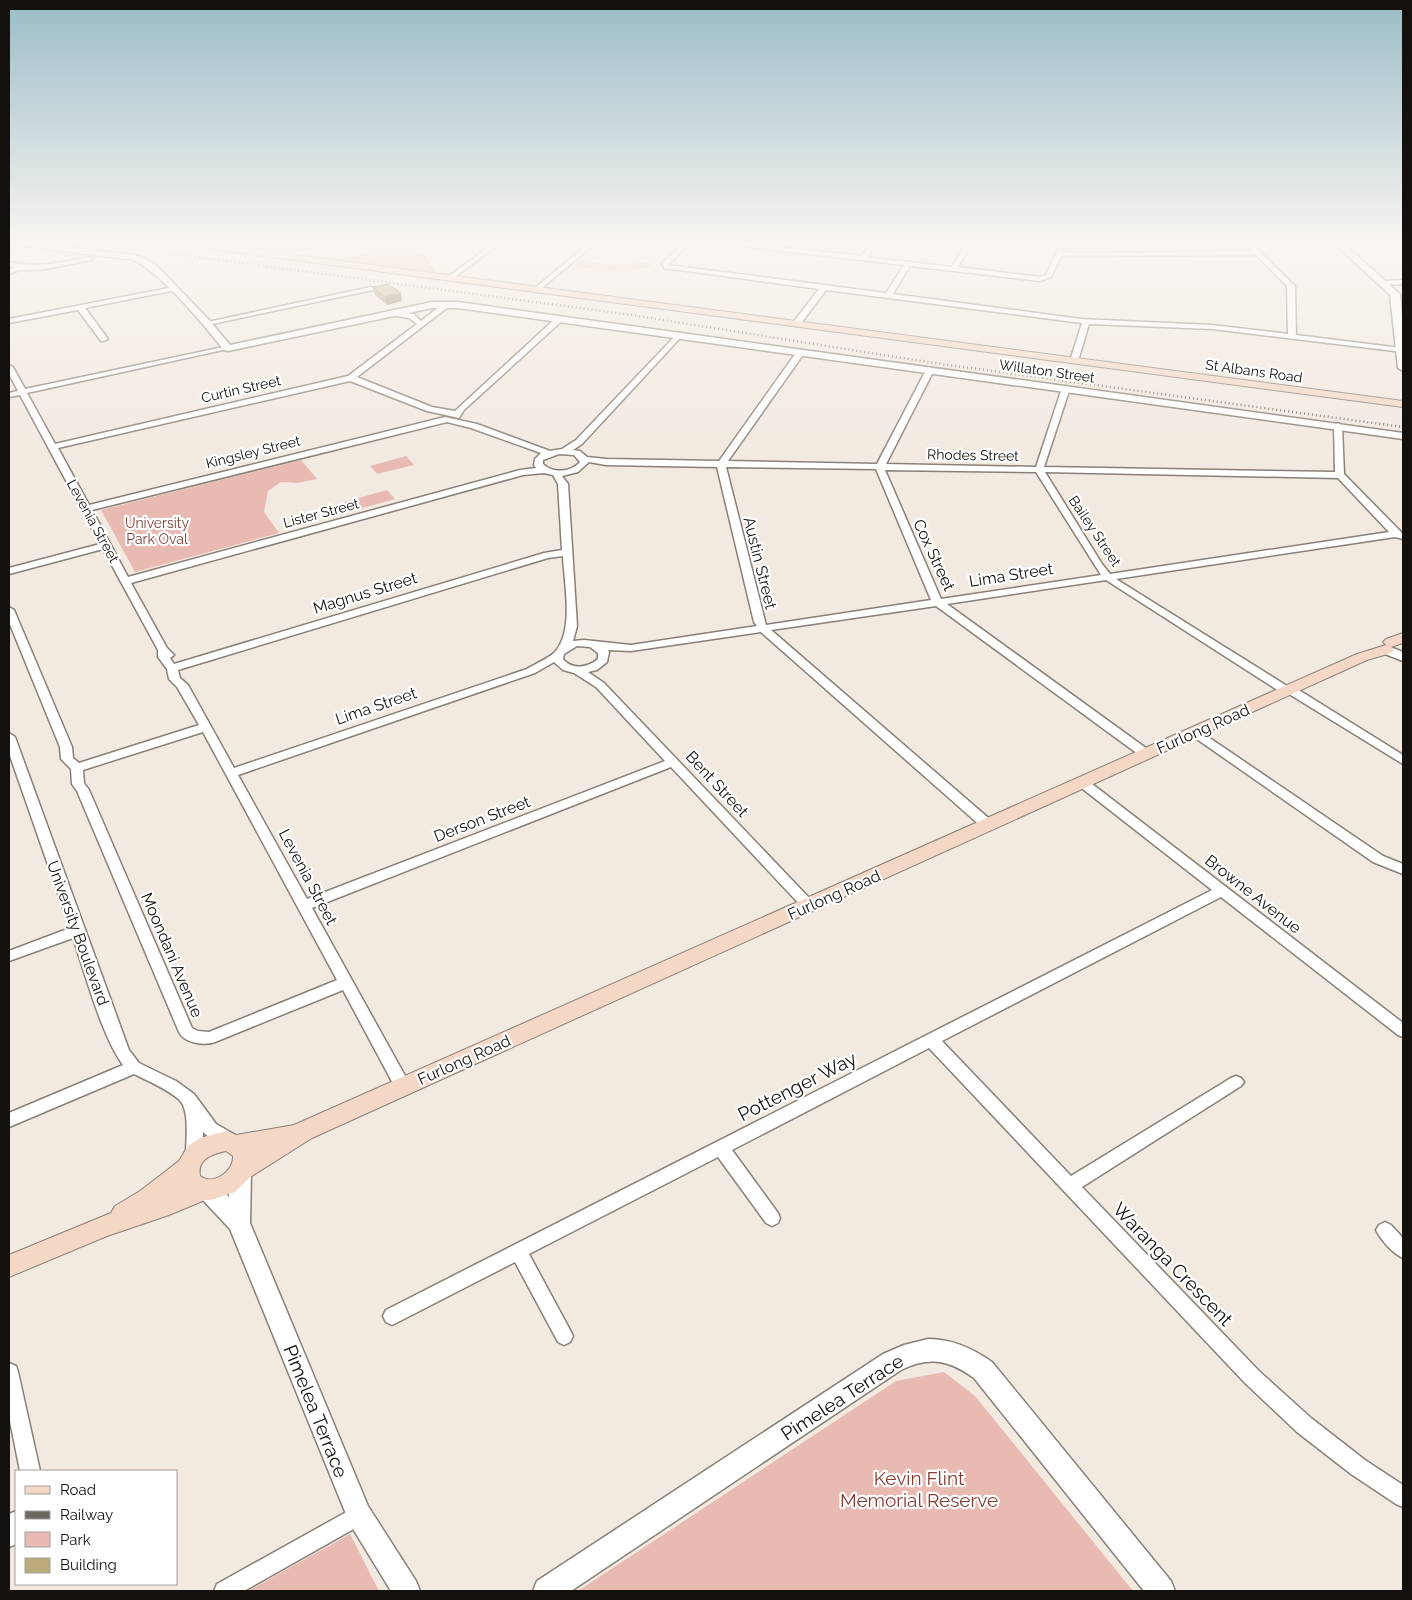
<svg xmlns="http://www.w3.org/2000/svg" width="1412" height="1600" font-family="Raleway,sans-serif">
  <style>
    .green { fill: #e8bab2 }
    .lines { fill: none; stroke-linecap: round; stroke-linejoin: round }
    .minor-casing { stroke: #888078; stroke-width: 3 }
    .tertiary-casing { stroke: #888078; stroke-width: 3 }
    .secondary-casing { stroke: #888078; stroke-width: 2 }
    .minor { fill: #fff; fill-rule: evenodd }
    .tertiary { fill: #fff; fill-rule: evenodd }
    .secondary { fill: #f4d7c5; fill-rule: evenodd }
    .rail { stroke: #6e6863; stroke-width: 2.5; stroke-dasharray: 1 3; stroke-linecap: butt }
    .wall { fill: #a19269 }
    .shaded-wall { fill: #837755 }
    .building { fill: #bbaa7a; stroke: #837755 }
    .labels { text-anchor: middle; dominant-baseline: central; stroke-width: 4.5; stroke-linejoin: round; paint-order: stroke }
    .far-street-label { font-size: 14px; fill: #13100d; stroke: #fff }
    .far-park-label { font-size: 14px; fill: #833e34; stroke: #fff }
    .street-label { font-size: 16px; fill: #13100d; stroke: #fff }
    .near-street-label { font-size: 19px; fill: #13100d; stroke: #fff }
    .near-park-label { font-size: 19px; fill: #833e34; stroke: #fff }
  </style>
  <rect width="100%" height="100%" fill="#f2e9e0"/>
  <g class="green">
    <polygon points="284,242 353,242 293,253 252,248"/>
    <polygon points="392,249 397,253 424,254 436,272 337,259"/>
    <polygon points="580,261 615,265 655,262 646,268 608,271 573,266"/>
    <polygon points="406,456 414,465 377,474 370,466"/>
    <polygon points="301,460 317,479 297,483 281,482 268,491 264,512 279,533 135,572 101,510"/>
    <polygon points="387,490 395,499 352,511 344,502"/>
    <polygon points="944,1372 975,1396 1133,1591 578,1591 896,1381"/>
    <polygon points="350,1534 379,1591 248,1591"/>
  </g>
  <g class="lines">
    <defs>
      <g id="minor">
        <polygon points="495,242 502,242 452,279 448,279 448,277"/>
        <polygon points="590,242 597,242 538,291 534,291 534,289"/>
        <path d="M 685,242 L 691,242 L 668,265 L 886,293 L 904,265 L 723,244 L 720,242 L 736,242 L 861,256 L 873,242 L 879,242 L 867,257 L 952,267 L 967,242 L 973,242 L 958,267 L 1040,277 L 1046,275 L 1061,242 L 1067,242 L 1063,252 L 1076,253 L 1252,251 L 1244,242 L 1250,242 L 1295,286 L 1296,335 L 1401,348 L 1403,348 L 1403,352 L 1212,329 L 1089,324 L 1078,361 L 1074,363 L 1070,361 L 1082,323 L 826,290 L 799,326 L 796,326 L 792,324 L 819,289 L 664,268 L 662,263 ZM 1256,255 L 1287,286 L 1288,334 L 1212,325 L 1081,319 L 893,294 L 910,266 L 1040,281 L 1051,277 L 1061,256 Z"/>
        <path d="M 90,257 L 93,259 L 92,260 L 40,270 L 19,270 L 9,274 L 9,270 L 14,267 L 9,266 L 9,262 C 37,269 62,262 90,257 Z"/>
        <polygon points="1403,280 1403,284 1384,285 1381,283 1384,281"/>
        <polygon points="174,287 178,289 176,290 85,308 108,339 104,341 101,341 78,310 9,323 9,319"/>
        <polygon points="371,287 375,289 373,290 207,325 203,323"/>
        <path d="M 445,302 L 452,304 L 357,377 L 432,407 L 455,411 L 557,317 L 564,319 L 464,410 L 459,418 L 427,411 L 350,381 L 58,448 L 89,505 L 445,417 L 477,424 L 550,451 L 562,449 L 576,440 L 678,333 L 681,333 L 681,337 L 582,444 L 573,450 L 580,451 L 587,457 L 606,459 L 719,461 L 798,350 L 801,350 L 805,352 L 728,461 L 877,464 L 926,370 L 930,368 L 934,370 L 886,464 L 1036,467 L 1062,388 L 1066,386 L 1070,388 L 1044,467 L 1335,472 L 1334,426 L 1338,423 L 1342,426 L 1344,474 L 1403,534 L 1403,539 L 1395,537 L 1116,579 L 1287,686 L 1294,687 L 1403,755 L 1403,764 L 1289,694 L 1282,693 L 1106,580 L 947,604 L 1150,751 L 1152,754 L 1146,758 L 1142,757 L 936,606 L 771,630 L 993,822 L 994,825 L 993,828 L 983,828 L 761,632 L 631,651 L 608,650 L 609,652 L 607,662 L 597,670 L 588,672 L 604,683 L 814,903 L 816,906 L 814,909 L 804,909 L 671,767 L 312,908 L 409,1083 L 411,1087 L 409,1091 L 403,1093 L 397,1091 L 343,990 L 215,1042 C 204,1046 184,1043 179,1032 L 77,791 L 72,784 L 71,769 L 61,759 L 60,747 L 9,622 L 9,607 L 14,610 L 72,747 L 73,758 L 79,763 L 199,725 L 177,687 L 169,679 L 167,669 L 158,657 L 158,650 L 103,549 L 9,574 L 9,568 L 100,544 L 20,395 L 9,397 L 9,393 L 18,391 L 9,374 L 9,365 L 13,367 L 25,389 L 228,346 L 232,348 L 27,393 L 55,444 L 348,376 L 417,324 L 409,318 L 391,315 L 391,311 L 414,314 L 421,321 ZM 447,422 L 471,428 L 541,453 L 535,459 L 534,465 L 536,468 L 520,470 L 128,577 L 92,510 ZM 559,454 L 574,455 L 580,462 C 571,472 554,474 543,464 L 543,460 ZM 589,462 L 606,465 L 717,467 L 754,622 L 757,626 L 631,645 L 584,640 L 573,641 L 577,626 L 568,484 L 562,476 L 578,472 ZM 726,467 L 876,469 L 931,600 L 766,625 ZM 885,470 L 1036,472 L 1101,575 L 941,599 ZM 1045,472 L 1338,478 L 1389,532 L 1110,574 L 1102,564 ZM 544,473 L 553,475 L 558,484 L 562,550 L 544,553 L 174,664 L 170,658 L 174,655 L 167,648 L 131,583 L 523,475 ZM 563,556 C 564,584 575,631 554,653 C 547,659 535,664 527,669 L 234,768 L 188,685 L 180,678 L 178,670 L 548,558 ZM 577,646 L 590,647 L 598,653 L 598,659 C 587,668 572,670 563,659 L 564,654 ZM 554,662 L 563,670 L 574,673 L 596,687 L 665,761 L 307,899 L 238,775 L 535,673 ZM 203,732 L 337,980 L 209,1032 L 198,1031 L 192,1028 L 89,790 L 84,783 L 83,770 Z"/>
        <polygon points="1195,728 1383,856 1403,864 1403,874 1373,862 1191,735 1189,732 1191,729"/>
        <path d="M 9,733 L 15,737 L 129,1050 L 139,1063 L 176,1081 L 194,1094 L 216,1124 L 237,1136 L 239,1141 L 237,1146 C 226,1150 210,1139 203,1132 L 202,1155 L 200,1160 L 194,1162 L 188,1160 L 186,1155 C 186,1139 189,1119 183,1105 C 179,1094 144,1079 134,1074 L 9,1127 L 9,1113 L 123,1065 C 102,1037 85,973 73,938 L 9,961 L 9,951 L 70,928 L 9,753 Z"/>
        <polygon points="1083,779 1087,780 1403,1023 1403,1037 1398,1035 1221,897 942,1041 1071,1176 1231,1078 1236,1076 1241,1078 1244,1082 1241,1086 1082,1187 1259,1371 1311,1418 1365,1460 1403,1485 1403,1507 1396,1504 1351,1474 1297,1432 1245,1383 929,1048 732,1150 778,1213 780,1218 778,1223 772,1226 766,1223 718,1157 529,1254 570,1330 573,1336 570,1342 564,1345 558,1342 515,1262 398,1322 392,1325 386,1322 383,1316 386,1310 1212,890 1079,786 1077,783 1079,780"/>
        <path d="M 1385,1222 L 1391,1225 L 1403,1238 L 1403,1258 C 1393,1254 1381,1240 1376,1230 L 1379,1225 Z"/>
        <polygon points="9,1363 16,1366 18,1372 40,1471 20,1471 9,1416"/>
        <polygon points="359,1505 366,1508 369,1515 366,1522 244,1591 214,1591 217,1584"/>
        <polygon points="16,1511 16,1544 9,1547 9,1514"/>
      </g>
      <g id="tertiary">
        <path d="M 13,242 L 33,242 L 139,256 L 155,264 L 210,321 L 230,345 L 432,302 L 458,302 L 1403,433 L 1403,439 L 458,308 L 432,308 L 228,351 L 224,350 C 202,323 164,276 134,260 L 17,245 Z"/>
        <polygon points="1333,242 1342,242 1400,294 1403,326 1403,371 1398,368 1390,295"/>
        <polygon points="1390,647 1403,652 1403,661 1385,654 1383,651 1385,648"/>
        <path d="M 240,1165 L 248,1167 L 251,1174 L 250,1223 L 368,1506 L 416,1581 L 420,1591 L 391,1591 L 350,1524 L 230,1229 L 200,1197 L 197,1190 L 200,1183 C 214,1178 220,1188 229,1197 L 229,1174 L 232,1167 Z"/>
        <path d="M 928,1339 C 952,1339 972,1348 992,1362 L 1171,1581 L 1175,1591 L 1144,1591 L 974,1378 C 949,1360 930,1356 901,1370 L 571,1591 L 533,1591 L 537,1581 L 883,1354 L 904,1345 Z"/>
      </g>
      <g id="secondary">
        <polygon points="176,242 198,242 1403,401 1403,407 180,245"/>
        <polygon points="1403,633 1403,643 1391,647 1386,645 1383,642 1386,639"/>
        <path d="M 1386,645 L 1391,647 L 1394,650 L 1391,653 L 1367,660 L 312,1138 L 250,1177 L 235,1192 L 211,1200 L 205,1200 L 169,1215 L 107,1236 L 9,1277 L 9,1255 L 111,1213 L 115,1206 L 140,1191 L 179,1161 L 188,1146 L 200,1138 L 226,1131 L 236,1135 L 294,1125 L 1357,654 ZM 226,1151 L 233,1156 C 234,1171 214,1186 200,1176 C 197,1159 212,1154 226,1151 Z"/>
      </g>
    </defs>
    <use href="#minor" class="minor-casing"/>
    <use href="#tertiary" class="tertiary-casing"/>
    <use href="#secondary" class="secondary-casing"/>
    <use href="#minor" class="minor"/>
    <use href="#tertiary" class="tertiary"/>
    <use href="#secondary" class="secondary"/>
    <polyline class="rail" points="84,242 625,314 934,363 1403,427"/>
  </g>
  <polygon class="wall" points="373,287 402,301 387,305 375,295"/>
  <polygon class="shaded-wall" points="401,293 402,301 387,305 385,297"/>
  <polygon class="building" points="388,284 401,293 385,297 373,287"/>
  <linearGradient id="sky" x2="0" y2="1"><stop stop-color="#9abcc7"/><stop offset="0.52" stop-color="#f9f5f1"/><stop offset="1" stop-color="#f9f5f1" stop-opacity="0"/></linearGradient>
  <rect width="1412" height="466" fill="url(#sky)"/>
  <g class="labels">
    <g class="far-street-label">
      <text transform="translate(1047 371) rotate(8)">Willaton Street</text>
      <text transform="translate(1254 371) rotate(8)">St Albans Road</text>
      <text transform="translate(241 389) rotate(-13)">Curtin Street</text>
      <text transform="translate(253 452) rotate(-14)">Kingsley Street</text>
      <text transform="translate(973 455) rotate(1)">Rhodes Street</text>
      <text transform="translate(321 513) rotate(-15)">Lister Street</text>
      <text transform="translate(93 521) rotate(61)">Levenia Street</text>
      <text transform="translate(1095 531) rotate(56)">Bailey Street</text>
    </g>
    <g class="far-park-label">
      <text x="157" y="523">University<tspan x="157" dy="16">Park Oval</tspan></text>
    </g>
    <g class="street-label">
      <text transform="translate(934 555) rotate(65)">Cox Street</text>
      <text transform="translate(760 563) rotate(76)">Austin Street</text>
      <text transform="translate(1011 575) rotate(-9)">Lima Street</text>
      <text transform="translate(365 593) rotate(-17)">Magnus Street</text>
      <text transform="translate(376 706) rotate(-19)">Lima Street</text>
      <text transform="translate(1203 729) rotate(-24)">Furlong Road</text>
      <text transform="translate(717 784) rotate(47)">Bent Street</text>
      <text transform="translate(482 819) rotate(-21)">Derson Street</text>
      <text transform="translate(308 877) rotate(62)">Levenia Street</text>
      <text transform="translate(1253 894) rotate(38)">Browne Avenue</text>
      <text transform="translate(834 895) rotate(-24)">Furlong Road</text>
      <text transform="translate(78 933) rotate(70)">University Boulevard</text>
      <text transform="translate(172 955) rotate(67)">Moondani Avenue</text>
      <text transform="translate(464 1060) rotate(-24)">Furlong Road</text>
    </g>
    <g class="near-street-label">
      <text transform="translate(797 1086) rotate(-27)">Pottenger Way</text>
      <text transform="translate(1173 1264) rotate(46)">Waranga Crescent</text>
      <text transform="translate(842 1397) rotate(-33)">Pimelea Terrace</text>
      <text transform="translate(316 1411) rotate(68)">Pimelea Terrace</text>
    </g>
    <g class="near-park-label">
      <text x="919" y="1478">Kevin Flint<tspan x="919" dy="22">Memorial Reserve</tspan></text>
    </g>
  </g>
  <rect width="1412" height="1600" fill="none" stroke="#13100d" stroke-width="20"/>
  <rect x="15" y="1470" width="162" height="115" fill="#ffffff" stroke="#a19f9e"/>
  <rect x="25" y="1486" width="25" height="8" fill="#f4d7c5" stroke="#a19f9e"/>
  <text x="60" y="1495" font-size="15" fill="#13100d">Road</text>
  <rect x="25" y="1511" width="25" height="8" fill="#6e6863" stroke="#a19f9e"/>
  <text x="60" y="1520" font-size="15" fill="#13100d">Railway</text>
  <rect x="25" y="1532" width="25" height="15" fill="#e8bab2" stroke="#a19f9e"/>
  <text x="60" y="1545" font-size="15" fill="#13100d">Park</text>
  <rect x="25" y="1558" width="25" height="15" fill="#bbaa7a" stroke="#a19f9e"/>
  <text x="60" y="1570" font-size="15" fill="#13100d">Building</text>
</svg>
